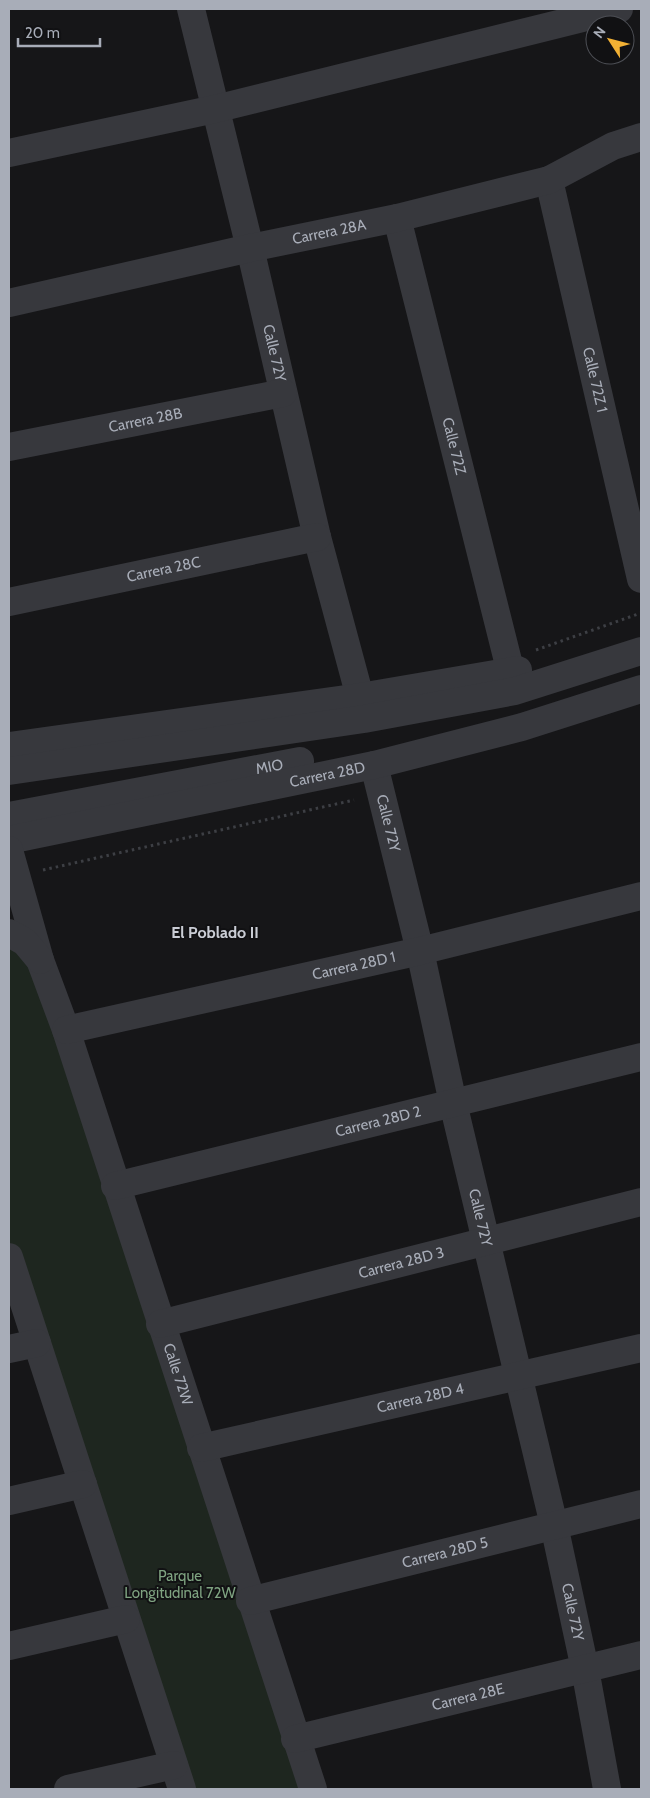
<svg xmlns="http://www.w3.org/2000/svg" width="650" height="1798" font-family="Cabin,sans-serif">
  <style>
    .green { fill: #1e261f }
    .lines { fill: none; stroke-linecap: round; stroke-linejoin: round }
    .path { stroke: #3d3f44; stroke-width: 3; stroke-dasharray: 2.5 4; stroke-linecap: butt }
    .minor { stroke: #37383d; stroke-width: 28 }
    .labels { text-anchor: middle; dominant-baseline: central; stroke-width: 4; stroke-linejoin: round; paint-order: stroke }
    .street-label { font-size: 15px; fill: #a8adb8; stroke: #111113 }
    .park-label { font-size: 15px; fill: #7fa381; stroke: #111113 }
    .neighbourhood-label { font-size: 16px; font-weight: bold; fill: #c9ccd4; stroke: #111113 }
  </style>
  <rect width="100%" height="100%" fill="#161618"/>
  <polygon class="green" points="9,933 25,942 313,1789 182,1789 9,1257"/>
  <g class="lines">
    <g class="path">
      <polyline points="536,650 641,613"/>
      <polyline points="43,870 354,800"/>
    </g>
    <g class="minor">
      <path id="s1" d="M 191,9 L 250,248 L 317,537 L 360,697"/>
      <polyline points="9,153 215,109 619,9"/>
      <path id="s2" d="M 549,180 L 641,579"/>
      <path id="s3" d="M 397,218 L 511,673"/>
      <path id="s4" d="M 9,303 L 250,248 L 397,218 L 549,180 L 613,146 L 641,137"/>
      <path id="s5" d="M 9,447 L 283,393"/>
      <path id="s6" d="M 9,602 L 317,537"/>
      <polyline points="9,746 360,697 518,670"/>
      <path id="s7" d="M 374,765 L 420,951 L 453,1103 L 554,1525 L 585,1669 L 607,1789"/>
      <polyline points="9,771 364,719 515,691 641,651"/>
      <path id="s8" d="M 9,816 L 300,761"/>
      <path id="s9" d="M 9,840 L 374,765 L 522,727 L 641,689"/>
      <path id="s10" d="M 9,850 L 40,960 L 66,1030 L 313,1789"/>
      <polyline points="9,933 25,942 40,960"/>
      <path id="s11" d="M 66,1030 L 420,951 L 641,896"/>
      <path id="s12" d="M 115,1186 L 641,1057"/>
      <polyline points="9,1257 182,1789"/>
      <path id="s13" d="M 160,1324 L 641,1202"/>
      <polyline points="9,1349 37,1343"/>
      <path id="s14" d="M 201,1448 L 641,1348"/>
      <polyline points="9,1501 83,1484"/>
      <path id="s15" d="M 250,1601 L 641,1504"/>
      <polyline points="9,1646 126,1619"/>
      <path id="s16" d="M 295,1739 L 641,1655"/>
      <polyline points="68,1789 174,1765"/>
    </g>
  </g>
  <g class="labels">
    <g class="street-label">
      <text stroke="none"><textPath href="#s4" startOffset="328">Carrera 28A</textPath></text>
      <text stroke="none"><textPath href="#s1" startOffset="354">Calle 72Y</textPath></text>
      <text stroke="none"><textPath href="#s2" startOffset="205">Calle 72Z 1</textPath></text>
      <text stroke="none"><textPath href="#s5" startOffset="139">Carrera 28B</textPath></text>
      <text stroke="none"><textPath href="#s3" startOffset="235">Calle 72Z</textPath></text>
      <text stroke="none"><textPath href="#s6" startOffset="158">Carrera 28C</textPath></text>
      <text stroke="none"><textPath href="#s8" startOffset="265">MIO</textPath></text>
      <text stroke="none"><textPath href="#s9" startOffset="325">Carrera 28D</textPath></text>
      <text stroke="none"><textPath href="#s7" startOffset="60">Calle 72Y</textPath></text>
      <text stroke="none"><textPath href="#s11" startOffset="295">Carrera 28D 1</textPath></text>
      <text stroke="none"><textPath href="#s12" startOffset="271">Carrera 28D 2</textPath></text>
      <text stroke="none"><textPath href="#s7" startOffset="465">Calle 72Y</textPath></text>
      <text stroke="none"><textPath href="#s13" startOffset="249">Carrera 28D 3</textPath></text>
      <text stroke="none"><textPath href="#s10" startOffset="551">Calle 72W</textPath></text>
      <text stroke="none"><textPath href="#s14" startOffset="225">Carrera 28D 4</textPath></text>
      <text stroke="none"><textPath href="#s15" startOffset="201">Carrera 28D 5</textPath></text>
      <text stroke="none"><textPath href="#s7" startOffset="870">Calle 72Y</textPath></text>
      <text stroke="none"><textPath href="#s16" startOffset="178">Carrera 28E</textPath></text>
    </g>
    <g class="park-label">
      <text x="180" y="1576">Parque<tspan x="180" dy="17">Longitudinal 72W</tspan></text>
    </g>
    <g class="neighbourhood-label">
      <text x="215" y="932">El Poblado II</text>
    </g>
  </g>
  <rect width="650" height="1798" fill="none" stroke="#a8adb8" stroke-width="20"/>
  <g transform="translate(610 40) rotate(306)"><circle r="24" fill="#111113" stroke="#4d4f55"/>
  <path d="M0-4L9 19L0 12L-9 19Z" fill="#f2b134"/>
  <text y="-8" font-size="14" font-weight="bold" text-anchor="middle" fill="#a8adb8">N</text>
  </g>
  <path d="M18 38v8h82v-8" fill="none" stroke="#a8adb8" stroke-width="2.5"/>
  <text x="25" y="38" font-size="15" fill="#a8adb8" stroke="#111113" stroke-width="4" paint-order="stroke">20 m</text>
</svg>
